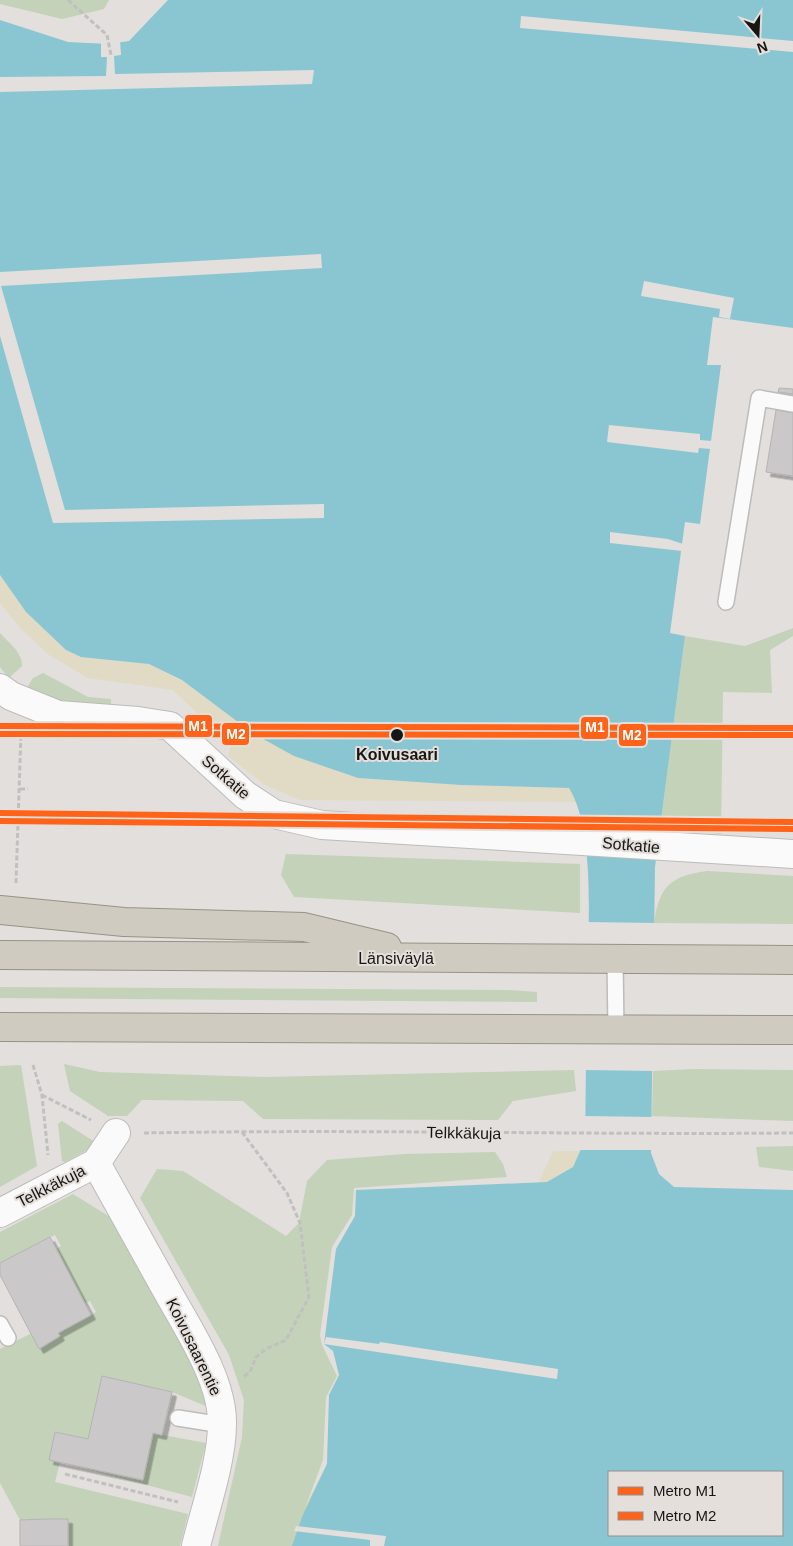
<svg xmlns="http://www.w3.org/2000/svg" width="793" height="1546" font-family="Helvetica,sans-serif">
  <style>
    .green { fill: #c3d2b9 }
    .sand { fill: #e1dbc5 }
    .water { fill: #8ac6d2; fill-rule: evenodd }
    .pier { fill: #e2dfdd }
    .building { fill: #cac8c8; stroke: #b5b3b3; filter: url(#shadow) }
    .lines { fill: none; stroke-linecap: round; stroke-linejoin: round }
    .lane-casing { stroke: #bdbcba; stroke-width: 18 }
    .street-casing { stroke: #bdbcba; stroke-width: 30 }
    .highway-casing { stroke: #989286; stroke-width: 30 }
    .path { stroke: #c1c0c0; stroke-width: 3; stroke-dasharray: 5 2.5; stroke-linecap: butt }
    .lane { stroke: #fbfafa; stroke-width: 15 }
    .street { stroke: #fbfafa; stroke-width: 28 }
    .highway { stroke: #cfcbc0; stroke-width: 28 }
    .metro-1-casing { stroke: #e4dfdb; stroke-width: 10 }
    .metro-2-casing { stroke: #e4dfdb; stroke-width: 10 }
    .metro-1 { stroke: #ff6319; stroke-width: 6 }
    .metro-2 { stroke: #ff6319; stroke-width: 6 }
    .stop-dot { fill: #181615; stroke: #e4dfdb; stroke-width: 2 }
    .labels { text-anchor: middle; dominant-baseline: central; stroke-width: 4; stroke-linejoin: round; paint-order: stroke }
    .stop-label { font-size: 16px; font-weight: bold; fill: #181615; stroke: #e4dfdb }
    .street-label { font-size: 16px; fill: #181615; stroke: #e4dfdb }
    .line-badge { stroke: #e4dfdb; stroke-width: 2 }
    .badge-label { font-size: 14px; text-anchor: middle; font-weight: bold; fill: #fff }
  </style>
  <defs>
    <filter id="shadow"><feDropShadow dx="4.5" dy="4.5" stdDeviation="0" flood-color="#0004"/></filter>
  </defs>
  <rect width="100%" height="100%" fill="#e2dfdd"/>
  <g class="green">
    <polygon points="0,0 109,0 104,9 62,19 0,4"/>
    <polygon points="793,628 793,636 770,650 772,693 723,692 721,834 660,829 685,636 745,646"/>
    <path d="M 0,633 C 8,642 23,653 22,666 L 9,678 L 0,667 Z"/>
    <polygon points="43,673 88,697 111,699 111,709 66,705 25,691 33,678"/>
    <polygon points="286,854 580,864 580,913 294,897 281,875"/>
    <path d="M 707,871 L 793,876 L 793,924 L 654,923 C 659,886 671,876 707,871 Z"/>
    <polygon points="0,987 509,990 537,992 537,1002 0,998"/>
    <polygon points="64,1064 100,1072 266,1077 574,1070 576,1091 513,1101 498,1120 263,1119 243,1101 142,1100 127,1116 108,1116 70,1091"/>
    <polygon points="21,1065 37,1166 0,1187 0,1066"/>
    <polygon points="694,1069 793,1070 793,1121 652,1116 653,1071"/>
    <polygon points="62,1121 95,1142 95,1146 65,1162 62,1161 58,1124"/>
    <polygon points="793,1146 793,1171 759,1167 756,1147"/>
    <polygon points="495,1152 503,1164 507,1177 354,1188 352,1215 332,1247 320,1335 322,1345 337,1376 326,1397 323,1460 305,1508 327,1464 329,1419 342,1546 218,1546 242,1437 244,1400 229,1355 140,1198 157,1169 183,1171 286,1236 299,1223 307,1181 327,1160 405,1154"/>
    <polygon points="73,1194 110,1217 198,1375 208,1407 172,1392 163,1435 206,1443 192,1497 60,1462 55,1482 188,1514 180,1546 68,1546 68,1519 20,1520 0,1483 0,1349 34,1332 40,1343 96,1312 90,1301 85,1303 56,1249 61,1246 55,1235 0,1263 0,1232"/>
  </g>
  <g class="sand">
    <polygon points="0,575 26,612 66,650 81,657 149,663 182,680 230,715 358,778 461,785 569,788 578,802 300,800 265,785 228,756 231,745 173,690 88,678 49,655 20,628 0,603"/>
    <polygon points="553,1151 580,1151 573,1167 547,1182 539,1182"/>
  </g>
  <path class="water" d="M 168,0 L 793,0 L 793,328 L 713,317 L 707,365 L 721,365 L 700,524 L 685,522 L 670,633 L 685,636 L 655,867 L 651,1153 L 659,1174 L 674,1187 L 793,1190 L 793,1546 L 292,1546 L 302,1517 L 327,1464 L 329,1395 L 339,1375 L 333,1351 L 324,1344 L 336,1249 L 355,1216 L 356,1190 L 547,1182 L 573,1167 L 585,1140 C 586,1088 586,1036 587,983 C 588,932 596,831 569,788 L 461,785 L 358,778 L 294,756 L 254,734 L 182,680 L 149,664 L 81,657 L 66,650 L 26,612 L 0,575 L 0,20 L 68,42 L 109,44 L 129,41 ZM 609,1472 L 782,1472 L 782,1535 L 609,1535 Z"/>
  <g class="pier">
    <polygon points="521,16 793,41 793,52 520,28"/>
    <polygon points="120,40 121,55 114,56 115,74 314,70 312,84 0,92 0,77 106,76 107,57 101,57 101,42"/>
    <polygon points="321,254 322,268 1,286 65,510 324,504 324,518 53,523 0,336 0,272"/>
    <polygon points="644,281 734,298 730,319 719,317 720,309 641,296"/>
    <polygon points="609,425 700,434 700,440 712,441 711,449 699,448 698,453 607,442"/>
    <polygon points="610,532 668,539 683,544 682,551 610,543"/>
    <polygon points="586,922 657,923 655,1071 583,1070"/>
    <polygon points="583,1116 655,1117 653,1150 577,1150 582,1140"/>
    <polygon points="326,1337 379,1344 380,1342 558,1369 557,1379 324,1344"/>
    <polygon points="296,1526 386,1536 384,1546 370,1546 370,1540 294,1531"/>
  </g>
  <g class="building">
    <polygon points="779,388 793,389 793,394 778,392"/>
    <polygon points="776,410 793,413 793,476 766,472"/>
    <polygon points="50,1237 91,1315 58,1333 60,1336 39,1349 0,1275 0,1263"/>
    <polygon points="102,1376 172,1392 162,1435 153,1433 143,1480 49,1460 55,1432 88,1439"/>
    <polygon points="47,1519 68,1519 68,1546 20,1546 20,1520"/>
  </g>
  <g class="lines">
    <defs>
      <g id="lane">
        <polyline points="726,602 759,398 793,404"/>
        <polyline points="615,959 616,1030"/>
        <polyline points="0,1324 8,1338"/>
        <polyline points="178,1418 222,1425"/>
      </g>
      <g id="street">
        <polyline points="0,688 11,696 58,715 138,721 170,726 245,795 274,814 322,825 793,854"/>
        <path d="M 96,1163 C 119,1205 143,1247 166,1289 C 187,1327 223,1380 222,1424 C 222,1461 205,1509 196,1546"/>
        <polyline points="0,1213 96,1163 116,1133"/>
      </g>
      <g id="highway">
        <polyline points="0,910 124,922 304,927 387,947"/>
        <polyline points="0,955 793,960"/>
        <polyline points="0,1027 793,1030"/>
      </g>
    </defs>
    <use href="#lane" class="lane-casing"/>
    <use href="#street" class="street-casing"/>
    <use href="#highway" class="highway-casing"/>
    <g class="path">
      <polyline points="68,0 107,35 111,55"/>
      <polyline points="20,789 28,789"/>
      <polyline points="16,883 21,732"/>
      <polyline points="33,1065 42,1095 48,1155"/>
      <polyline points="42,1095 91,1120"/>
      <polyline points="242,1132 287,1193 300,1223 309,1297 286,1340 266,1349 256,1357 250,1372 243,1377"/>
      <path d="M 144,1133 C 360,1129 577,1135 793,1133"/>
      <polyline points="65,1474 178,1502"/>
    </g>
    <use href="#lane" class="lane"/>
    <use href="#street" class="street"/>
    <use href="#highway" class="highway"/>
    <defs>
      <g id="metro-1">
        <polyline points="0,726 793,728"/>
        <polyline points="0,813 793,822"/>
      </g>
      <g id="metro-2">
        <polyline points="0,734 793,735"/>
        <polyline points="0,821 793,829"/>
      </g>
    </defs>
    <use href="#metro-1" class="metro-1-casing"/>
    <use href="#metro-2" class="metro-2-casing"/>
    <use href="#metro-1" class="metro-1"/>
    <use href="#metro-2" class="metro-2"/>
  </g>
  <circle class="stop-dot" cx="397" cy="735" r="7"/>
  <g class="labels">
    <g class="stop-label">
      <text x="397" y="754">Koivusaari</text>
    </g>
    <g class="street-label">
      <text transform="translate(226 777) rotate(41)">Sotkatie</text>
      <text transform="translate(631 845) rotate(5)">Sotkatie</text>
      <text x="396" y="958">Länsiväylä</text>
      <text transform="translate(464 1133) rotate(1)">Telkkäkuja</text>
      <text transform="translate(51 1186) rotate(-27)">Telkkäkuja</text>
      <text transform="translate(194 1347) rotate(64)">Koivusaarentie</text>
    </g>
  </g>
  <g class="line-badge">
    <rect x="184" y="714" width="29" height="24" rx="5" fill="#ff6319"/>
    <rect x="580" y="716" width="29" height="24" rx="5" fill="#ff6319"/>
    <rect x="221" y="722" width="29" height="24" rx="5" fill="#ff6319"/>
    <rect x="618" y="723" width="29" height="24" rx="5" fill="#ff6319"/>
  </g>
  <g class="badge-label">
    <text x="198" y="731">M1</text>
    <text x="595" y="732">M1</text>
    <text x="236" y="739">M2</text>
    <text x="632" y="740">M2</text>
  </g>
  <rect x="608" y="1471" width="175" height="65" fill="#e4dfdb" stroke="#928f8c"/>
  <rect x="618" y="1487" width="25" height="8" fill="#ff6319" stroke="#928f8c"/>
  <text x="653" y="1496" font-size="15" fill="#181615">Metro M1</text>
  <rect x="618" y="1512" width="25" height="8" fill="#ff6319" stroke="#928f8c"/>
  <text x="653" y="1521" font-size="15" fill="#181615">Metro M2</text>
  <g transform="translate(758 35) rotate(161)" stroke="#e4dfdb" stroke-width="4" paint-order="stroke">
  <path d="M0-4L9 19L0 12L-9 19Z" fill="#181615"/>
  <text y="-8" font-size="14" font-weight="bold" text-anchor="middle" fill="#181615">N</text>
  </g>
</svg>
